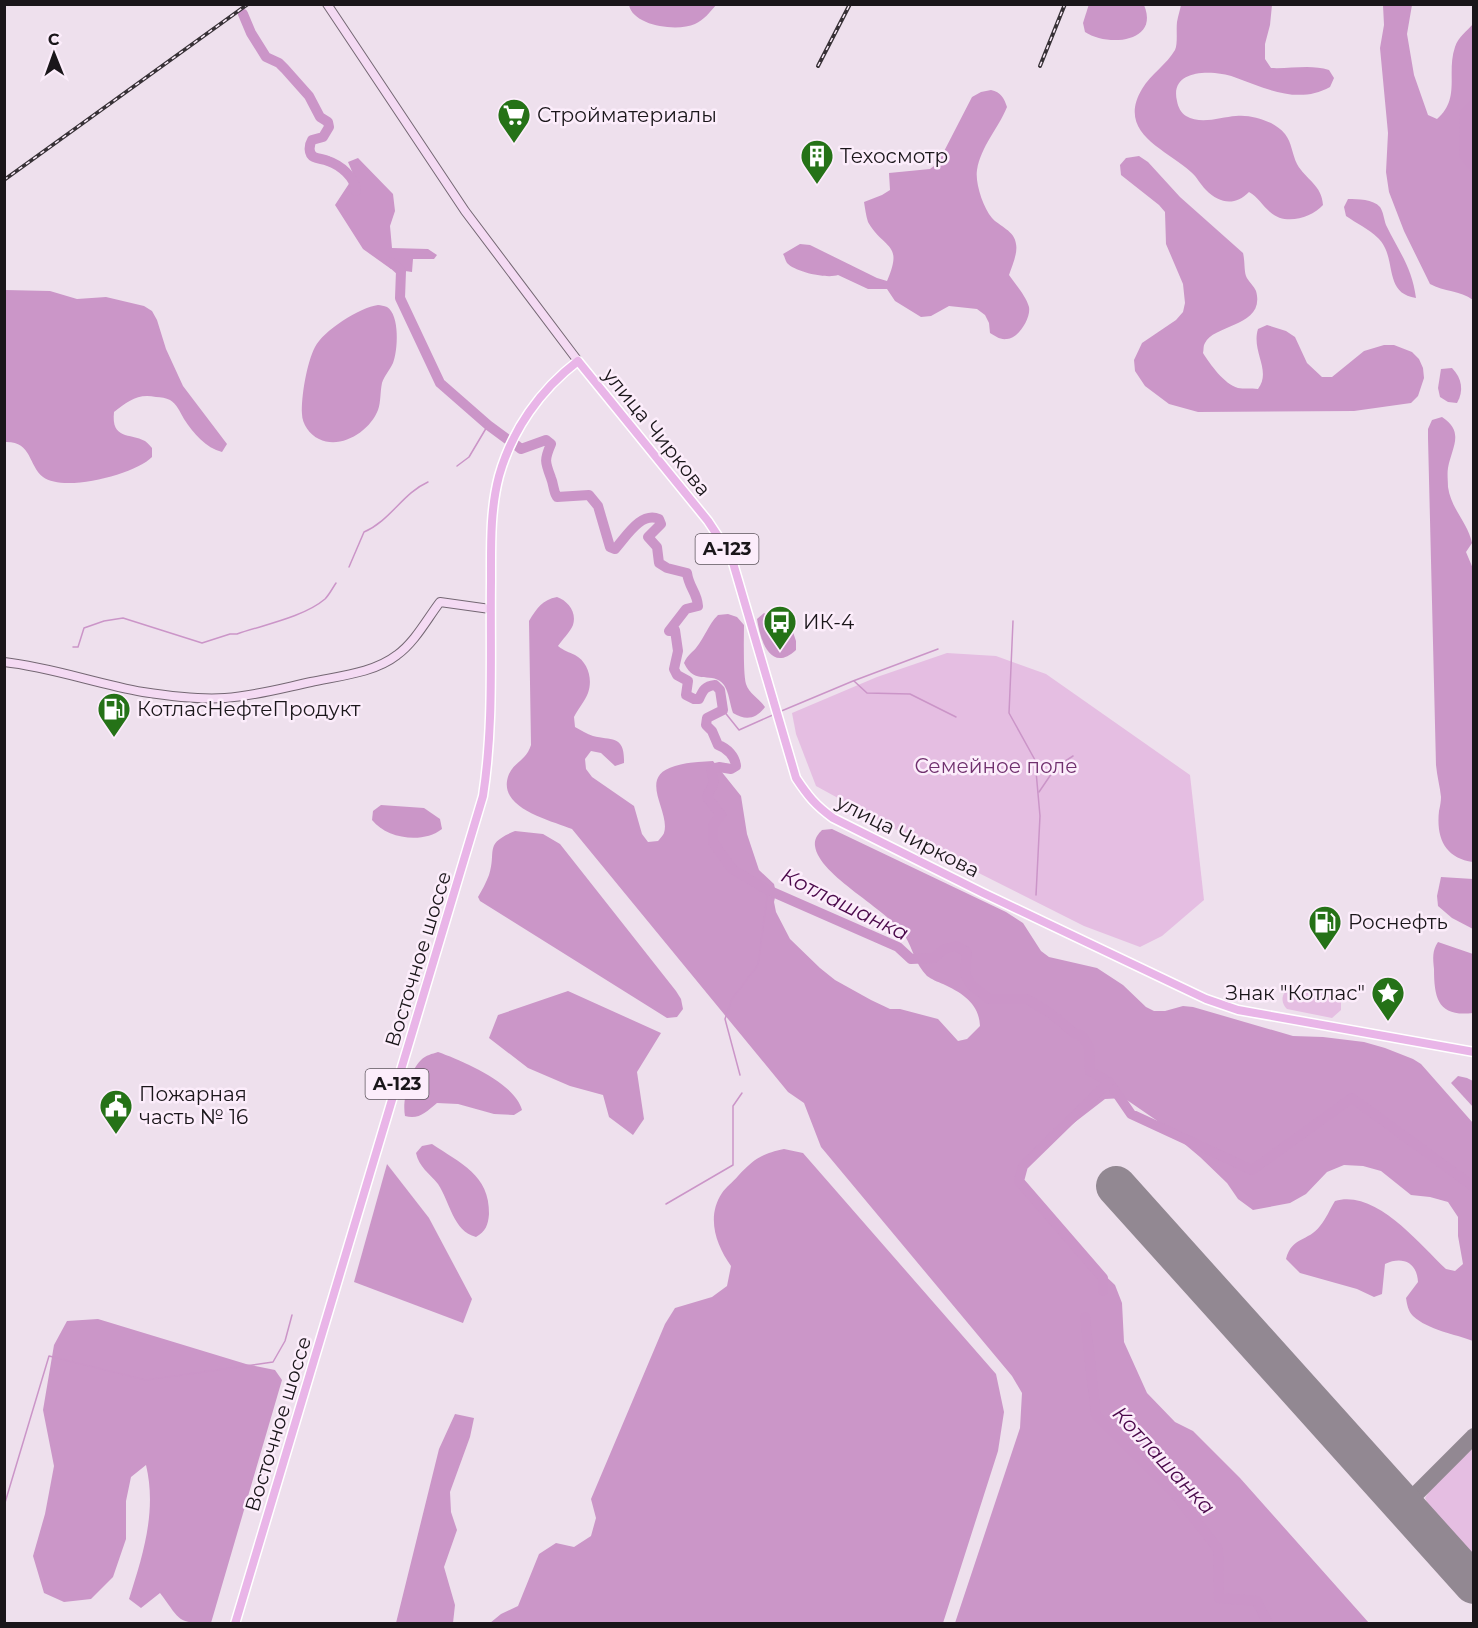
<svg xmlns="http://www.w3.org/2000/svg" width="1478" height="1628" font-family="Montserrat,sans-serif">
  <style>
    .green { fill: #e5bee2 }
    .forest { fill: #cb96c8 }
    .water { fill: #cb95c8 }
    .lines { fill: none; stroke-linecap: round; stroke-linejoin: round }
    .stream { stroke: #cb95c8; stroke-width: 1.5 }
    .river { stroke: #cb95c8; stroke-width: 10 }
    .taxiway { stroke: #928892; stroke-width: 16 }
    .runway { stroke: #928892; stroke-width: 40 }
    .secondary-casing { stroke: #746773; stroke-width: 10 }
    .primary-casing { stroke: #fff; stroke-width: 11 }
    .secondary { stroke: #f4daf3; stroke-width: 8 }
    .primary { stroke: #e9b5e8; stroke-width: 8 }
    .rail-casing { stroke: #373136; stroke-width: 4 }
    .rail { stroke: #fcedfb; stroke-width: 1.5; stroke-dasharray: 4.5; stroke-linecap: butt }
    .labels { text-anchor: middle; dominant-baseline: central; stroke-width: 5; stroke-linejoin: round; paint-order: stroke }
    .shield { fill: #fcedfb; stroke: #5e565e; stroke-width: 1.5 }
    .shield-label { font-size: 18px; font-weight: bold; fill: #1a161a }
    .poi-label { font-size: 20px; fill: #1a161a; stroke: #fcedfb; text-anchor: start }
    .street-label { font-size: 20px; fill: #1a161a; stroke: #fcedfb }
    .park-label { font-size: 20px; fill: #70306e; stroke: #fcedfb }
    .water-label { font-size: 21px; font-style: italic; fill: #4a084a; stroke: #fcedfb }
  </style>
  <rect width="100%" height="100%" fill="#eee0ed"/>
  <g class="green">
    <polygon points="947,653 996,656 1046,674 1190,775 1204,900 1162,936 1140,947 1084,926 933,850 816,786 796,734 792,713 877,677"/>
    <path d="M 1293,988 L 1336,996 L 1341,1002 L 1341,1010 L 1332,1018 L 1287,1009 C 1279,1001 1282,990 1293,988 Z"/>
    <polygon points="1473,1448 1473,1559 1431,1511 1425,1498 1432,1487"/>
  </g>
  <g class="forest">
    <path d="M 1089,4 L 1144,5 C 1160,43 1107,47 1085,32 L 1083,23 Z"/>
    <path d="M 629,5 L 629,4 L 716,5 C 710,12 704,20 695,24 C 677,32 633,26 629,5 Z"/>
    <path d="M 1181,5 L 1272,5 L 1270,25 L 1265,44 L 1265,59 L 1271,68 C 1290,69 1311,64 1329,70 L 1334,78 L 1330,87 C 1298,105 1265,88 1234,77 C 1214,70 1169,68 1177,101 C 1178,107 1181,113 1186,116 C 1201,125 1221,117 1236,116 C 1249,115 1259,118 1271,123 C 1276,126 1281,129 1285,134 C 1292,143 1292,154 1297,164 C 1306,180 1322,185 1323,205 C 1311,218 1285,226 1270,212 C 1262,205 1258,197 1249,192 C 1235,206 1220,204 1206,190 C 1200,184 1197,177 1191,172 C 1166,149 1116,133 1142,89 C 1151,74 1167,64 1175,50 C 1178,43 1176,30 1177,22 C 1178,16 1180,10 1181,5 Z"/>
    <path d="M 1383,5 L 1412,5 L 1407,34 L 1414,75 L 1428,115 L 1437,119 C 1461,98 1446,73 1455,47 C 1458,37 1467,31 1473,24 L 1473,300 C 1460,290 1444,292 1430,284 L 1404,231 L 1389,192 L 1386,172 L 1388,133 L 1380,48 L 1384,25 Z"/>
    <path d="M 991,90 C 1001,92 1004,98 1007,107 C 998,129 981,146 977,170 C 975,183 983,207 992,218 C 999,226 1015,231 1016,244 C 1018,253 1012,266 1009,275 C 1016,285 1026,296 1029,307 C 1031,318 1019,338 1007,339 C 1000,340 995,336 990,333 L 989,323 L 985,315 L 977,309 L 949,306 L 931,316 L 921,317 L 895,301 L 887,289 L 868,289 L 838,275 C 827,279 795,272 787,263 C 785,260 785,257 783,254 L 800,244 L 810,245 L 877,278 L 887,281 C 904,242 884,250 868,222 C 866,216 865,208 864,202 L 882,195 L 890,190 L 889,173 L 930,169 L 938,163 L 972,97 L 981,92 Z"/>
    <path d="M 1139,156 L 1148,162 L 1180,197 L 1243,253 C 1245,261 1244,270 1246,276 C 1248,281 1254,286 1256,291 C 1266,327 1214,324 1205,343 C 1203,346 1204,349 1203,353 C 1210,364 1224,384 1238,388 C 1243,389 1251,388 1258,389 C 1272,370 1251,352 1258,329 L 1267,325 L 1286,331 L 1295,337 L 1307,363 L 1322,377 L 1332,377 L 1364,351 L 1384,345 L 1394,345 L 1412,352 L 1419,359 L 1423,368 L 1424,378 L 1418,396 L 1411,403 L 1354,411 L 1198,412 L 1169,404 L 1145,386 L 1135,371 L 1134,360 L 1142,343 L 1176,320 L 1183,312 L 1185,303 L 1183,284 L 1166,244 L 1165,212 L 1159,205 L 1121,175 L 1120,165 L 1126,158 Z"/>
    <path d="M 1348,199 C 1358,199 1373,199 1380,207 C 1383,211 1384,219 1386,225 C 1399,252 1412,267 1416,298 C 1382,293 1398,257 1378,238 C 1369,229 1356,223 1346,216 L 1344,207 Z"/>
    <path d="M 5,290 L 50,291 L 77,299 L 106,297 L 144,306 L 152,311 L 157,320 L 166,349 L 183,386 L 227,444 L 222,452 C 206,448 193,433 184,419 C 180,412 177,404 170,400 C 166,398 161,397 156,397 C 138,393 128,401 114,412 C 111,440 130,433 145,441 C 148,443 150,446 152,448 L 152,457 C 136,474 64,493 43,477 C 28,465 32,441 5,442 Z"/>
    <path d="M 378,305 C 381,305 384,306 387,307 C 400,315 398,351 393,363 C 390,370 384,376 382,383 C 380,392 381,402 378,410 C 370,431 341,450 319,439 C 310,435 302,424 302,414 C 301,397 307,362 315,347 C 323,331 360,307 378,305 Z"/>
    <path d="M 1452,368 C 1462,378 1464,391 1457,403 L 1448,402 L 1440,397 L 1438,388 L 1441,369 Z"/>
    <path d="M 1442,417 C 1465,432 1452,447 1448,468 C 1447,474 1448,481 1448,487 C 1451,509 1468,523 1472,543 L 1466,552 L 1474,571 L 1473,862 C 1445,858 1436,838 1439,811 C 1440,806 1441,802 1441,797 C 1440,787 1437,776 1436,765 L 1428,438 L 1428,429 L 1432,420 Z"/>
    <path d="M 557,597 C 568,601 577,612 573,625 C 570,632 562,640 558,646 C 564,651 569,652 575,655 C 588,662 593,679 588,693 C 585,701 578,709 574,717 L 575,727 C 581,730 587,734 593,736 C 611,741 625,734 624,763 L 615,766 L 601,753 L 591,751 L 585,759 L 586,769 L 592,777 L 634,806 L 642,834 L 648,842 L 658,841 C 659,840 664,834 664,833 C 671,811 636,777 675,766 C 687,762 701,762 713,761 L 741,796 L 747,834 L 759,870 L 774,884 L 776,893 L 774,902 L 776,912 L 790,939 L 820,968 L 835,980 L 871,1000 L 890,1009 L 900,1009 L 938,1019 L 958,1041 L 967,1039 L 980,1026 C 979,1003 962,993 943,984 C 938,982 931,979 927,976 C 915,964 913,949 905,936 C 888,909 819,876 815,846 C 814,839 818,834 822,830 L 832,829 L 1006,912 L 1023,923 L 1041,951 L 1049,957 L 1097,968 L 1123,985 L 1146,1007 L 1154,1011 L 1165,1011 L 1183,1006 L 1193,1007 L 1293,1036 L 1323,1037 L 1364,1042 L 1385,1048 L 1413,1059 L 1421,1064 L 1473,1123 L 1473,1341 C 1455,1334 1428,1330 1413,1316 C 1408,1311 1407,1304 1406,1298 L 1418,1282 C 1417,1262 1402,1256 1385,1264 L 1382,1294 L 1374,1297 L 1357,1289 L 1300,1273 L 1286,1259 C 1292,1236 1308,1242 1320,1226 C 1326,1219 1330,1209 1335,1201 C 1376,1189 1419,1244 1446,1269 L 1455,1271 L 1463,1264 L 1458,1236 L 1458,1217 L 1448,1202 L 1430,1197 L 1411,1195 L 1381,1171 L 1363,1166 L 1344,1165 L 1327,1172 L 1306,1194 L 1290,1203 L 1253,1210 L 1238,1199 L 1227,1183 L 1200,1157 L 1156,1120 L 1124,1098 L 1105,1099 L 1048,1143 L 1023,1172 L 1025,1191 L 1073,1245 L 1115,1285 L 1122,1303 L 1124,1342 L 1147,1393 L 1175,1422 L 1193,1431 L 1240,1478 L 1369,1623 L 955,1623 L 1020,1428 L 1022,1393 L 1012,1376 L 821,1147 L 804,1103 L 788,1092 L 572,829 C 550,820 495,808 509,774 C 515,761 526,761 531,745 L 529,621 C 537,608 542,600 557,597 Z"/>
    <path d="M 764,613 L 793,632 L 796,641 L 796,650 C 770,674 760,639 757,619 Z"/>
    <path d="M 728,614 L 737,617 L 744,625 C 744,638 743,673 746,684 C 749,694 760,699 765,707 C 756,719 746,721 733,713 C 730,705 729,692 724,685 C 713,670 695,687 684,663 C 688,654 691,654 696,648 C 705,637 708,625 718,615 Z"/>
    <path d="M 381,805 L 424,808 L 440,819 L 442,829 C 423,844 387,839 372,820 L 373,811 Z"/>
    <path d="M 515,831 L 543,834 L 560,844 L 676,991 L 681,999 L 683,1009 L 677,1017 L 667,1018 L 480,901 L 478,897 C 482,890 486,883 489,875 C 497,850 483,844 515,831 Z"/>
    <polygon points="1441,877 1473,879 1473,929 1452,918 1438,906 1437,896"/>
    <path d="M 1438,942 L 1473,954 L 1473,1013 C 1439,1017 1434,1000 1434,969 C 1433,958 1432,951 1438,942 Z"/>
    <polygon points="568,991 661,1033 637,1072 644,1119 633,1135 609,1117 603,1095 570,1086 528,1068 489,1038 498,1015"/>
    <path d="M 438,1052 C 463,1061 515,1083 522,1110 L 514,1115 L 494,1114 L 458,1104 L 437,1103 C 426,1112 419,1120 405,1116 C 402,1101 409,1072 421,1060 C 426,1055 432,1054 438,1052 Z"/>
    <polygon points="1458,1076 1467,1078 1473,1081 1473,1107 1451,1083"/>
    <path d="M 432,1144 C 460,1163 490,1175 489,1214 C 488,1225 486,1231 476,1237 C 453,1231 450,1202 438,1184 C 429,1173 419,1167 416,1153 L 422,1146 Z"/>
    <path d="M 784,1149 L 803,1153 L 996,1374 L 1004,1412 L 998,1451 L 943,1623 L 490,1623 L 501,1614 L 518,1606 L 539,1554 L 556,1543 L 574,1547 L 591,1536 L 596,1518 L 591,1499 L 665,1324 L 675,1308 L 712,1297 L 727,1286 L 731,1266 C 716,1245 706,1217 722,1193 C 726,1187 733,1182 738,1176 C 754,1159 761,1154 784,1149 Z"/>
    <polygon points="387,1164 429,1218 472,1299 463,1323 354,1282"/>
    <path d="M 98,1319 L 246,1364 L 275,1370 L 282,1380 L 211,1623 C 176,1624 180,1619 160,1593 L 141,1608 L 129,1599 C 143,1555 157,1511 146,1465 L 131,1477 L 126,1501 L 126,1539 L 113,1577 L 91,1599 L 64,1602 L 44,1593 L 33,1556 L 45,1514 L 54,1466 L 43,1410 L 54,1345 L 67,1321 Z"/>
    <polygon points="455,1414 474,1418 470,1437 450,1492 451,1512 457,1530 444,1567 455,1605 453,1623 396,1623 439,1449"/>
  </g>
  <g class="water">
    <polygon points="1473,99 1473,174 1459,156 1460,111"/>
    <polygon points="358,158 393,194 395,211 390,226 392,248 428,249 437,255 434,259 413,259 412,272 391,269 363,249 335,205 354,176 348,162"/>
  </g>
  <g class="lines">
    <g class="stream">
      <polyline points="457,466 469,457 488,425"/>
      <path d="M 349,567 L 364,532 C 390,521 403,493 428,482"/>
      <polyline points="1013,621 1009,713 1035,760 1040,816 1036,895"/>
      <path d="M 73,647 L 78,647 L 84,628 L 104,621 L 123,618 L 202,643 L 230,634 L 237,634 C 263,625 304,617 325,599 C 329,595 332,589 336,583"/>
      <polyline points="854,681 867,693 910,694 956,717"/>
      <polyline points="723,710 739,730 775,714"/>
      <polyline points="779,712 853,681 938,649"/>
      <polyline points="1039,792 1056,767 1073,756"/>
      <polyline points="740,1075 725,1019 732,999 758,965 768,890"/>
      <polyline points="666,1204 733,1165 733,1106 742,1093"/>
      <polyline points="4,1506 49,1356 146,1380 273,1362 285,1341 292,1315"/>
    </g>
    <g class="river">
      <path d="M 243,14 L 251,33 L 266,57 L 279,63 L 285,69 L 309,96 L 320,117 L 328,122 L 329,127 L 323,137 L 312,140 C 309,145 308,154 314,157 C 318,159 324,159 328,161 C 340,165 355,177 356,191"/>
      <polyline points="391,262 401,271 400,298 440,383 488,425 507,439"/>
      <path d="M 516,445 L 521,449 L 546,440 L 551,444 C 544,460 545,462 551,478 C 554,485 553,491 557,497 L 589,495 L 598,506 L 610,547 L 615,549 C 626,537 641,511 659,519 L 661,524 L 648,537 L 657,547 L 659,563 L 667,568 L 687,573 C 689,588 697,592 698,606 L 686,609 L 669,631 L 675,630 L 678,651 L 674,669 L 677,675 L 688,681 L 686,695 L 694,699 L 699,699 C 703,690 705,686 715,685 L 720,690 L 723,710 L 707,718 L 706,725 L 712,731 L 718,745 C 727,748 735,756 736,766 L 731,769 L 719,767 L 711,769 L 714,782 L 707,797 L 721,815 L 713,825 L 713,842 L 732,869 L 768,890 L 898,947 L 911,959 L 934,958 L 944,949 L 956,946 L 967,952 L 965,974 L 971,985 L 989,999 L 1027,999 L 1050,1013 L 1073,1032 L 1083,1037 L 1089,1047 L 1090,1071 L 1109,1082 L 1131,1114 L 1252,1170 L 1352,1098 L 1474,1187"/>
      <polyline points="1103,1291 1103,1278 1019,1181 1023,1166 1109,1082"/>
      <polyline points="1085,1317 1096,1415 1175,1494 1218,1549 1219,1598 1257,1601 1268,1624"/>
    </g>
    <polyline class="taxiway" points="1404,1506 1474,1436"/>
    <polyline class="runway" points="1116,1186 1474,1584"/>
    <defs>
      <g id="secondary">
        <polyline points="327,4 465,211 578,361"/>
        <path d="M 4,662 C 51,667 97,684 143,692 C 169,696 199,700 225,698 C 254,696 283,688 311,682 C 339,676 374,673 397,655 C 415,642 427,619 440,602 L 490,609"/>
      </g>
      <path id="primary" d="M 235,1624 L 483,796 C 494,725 490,652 491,581 C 491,546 490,510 499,476 C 512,430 540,390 578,361 L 708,521 L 731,556 L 796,778 C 808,796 815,805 833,818 L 983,893 L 1206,999 L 1238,1010 L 1474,1052"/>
    </defs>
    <use href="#secondary" class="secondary-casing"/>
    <use href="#primary" class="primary-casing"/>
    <use href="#secondary" class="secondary"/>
    <use href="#primary" class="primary"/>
    <defs>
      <g id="rail">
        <polyline points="818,66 850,4"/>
        <polyline points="1040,66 1065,4"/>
        <polyline points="4,180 248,4"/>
      </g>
    </defs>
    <use href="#rail" class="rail-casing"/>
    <use href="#rail" class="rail"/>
  </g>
  <defs>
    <symbol id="supermarket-pin" viewBox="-11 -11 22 30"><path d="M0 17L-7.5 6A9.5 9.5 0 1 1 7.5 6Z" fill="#257217" stroke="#fcedfb"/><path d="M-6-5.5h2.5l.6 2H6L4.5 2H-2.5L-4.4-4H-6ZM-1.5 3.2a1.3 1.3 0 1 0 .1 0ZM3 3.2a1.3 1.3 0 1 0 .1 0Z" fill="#fff"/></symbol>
    <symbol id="building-pin" viewBox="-11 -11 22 30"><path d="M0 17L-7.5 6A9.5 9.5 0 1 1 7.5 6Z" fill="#257217" stroke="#fcedfb"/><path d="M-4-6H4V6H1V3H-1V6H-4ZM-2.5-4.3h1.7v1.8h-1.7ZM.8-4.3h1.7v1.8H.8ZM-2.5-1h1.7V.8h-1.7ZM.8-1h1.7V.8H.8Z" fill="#fff"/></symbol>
    <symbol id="bus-pin" viewBox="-11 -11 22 30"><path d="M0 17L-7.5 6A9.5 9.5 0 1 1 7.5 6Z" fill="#257217" stroke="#fcedfb"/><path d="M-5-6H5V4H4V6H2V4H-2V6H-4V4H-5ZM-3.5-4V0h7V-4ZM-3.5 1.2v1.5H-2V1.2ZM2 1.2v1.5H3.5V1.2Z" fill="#fff"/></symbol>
    <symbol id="fuel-pin" viewBox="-11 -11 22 30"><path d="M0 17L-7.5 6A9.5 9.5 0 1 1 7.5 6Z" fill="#257217" stroke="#fcedfb"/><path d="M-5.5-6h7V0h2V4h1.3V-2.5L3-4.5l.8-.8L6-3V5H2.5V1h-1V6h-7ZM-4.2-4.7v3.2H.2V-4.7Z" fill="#fff"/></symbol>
    <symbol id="sight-pin" viewBox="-11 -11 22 30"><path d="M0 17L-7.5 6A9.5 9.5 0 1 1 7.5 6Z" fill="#257217" stroke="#fcedfb"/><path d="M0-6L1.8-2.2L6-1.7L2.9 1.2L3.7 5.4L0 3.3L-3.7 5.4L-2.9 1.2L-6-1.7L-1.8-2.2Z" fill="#fff"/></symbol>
    <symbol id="civic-pin" viewBox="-11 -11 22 30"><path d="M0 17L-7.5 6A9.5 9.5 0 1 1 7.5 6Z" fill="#257217" stroke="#fcedfb"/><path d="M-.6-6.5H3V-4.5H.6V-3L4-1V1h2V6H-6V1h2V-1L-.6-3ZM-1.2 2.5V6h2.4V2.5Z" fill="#fff"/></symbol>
  </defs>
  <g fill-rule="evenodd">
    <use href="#supermarket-pin" x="495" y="96" width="38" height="52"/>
    <use href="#building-pin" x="798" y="137" width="38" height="52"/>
    <use href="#bus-pin" x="761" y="603" width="38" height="52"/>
    <use href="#fuel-pin" x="95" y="690" width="38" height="52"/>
    <use href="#fuel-pin" x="1306" y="903" width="38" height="52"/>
    <use href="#sight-pin" x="1369" y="974" width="38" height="52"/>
    <use href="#civic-pin" x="97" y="1087" width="38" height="52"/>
  </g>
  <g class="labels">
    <g class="shield">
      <rect x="695.5" y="534" width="63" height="30" rx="4.5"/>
      <rect x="365.5" y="1069" width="63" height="30" rx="4.5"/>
    </g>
    <g class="shield-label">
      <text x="727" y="549">А-123</text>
      <text x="397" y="1084">А-123</text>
    </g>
    <g class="poi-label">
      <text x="537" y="115">Стройматериалы</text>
      <text x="840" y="156">Техосмотр</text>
      <text x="803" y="622">ИК-4</text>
      <text x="137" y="709">КотласНефтеПродукт</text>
      <text x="1348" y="922">Роснефть</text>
      <text x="1365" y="993" text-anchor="end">Знак "Котлас"</text>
      <text x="139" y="1094">Пожарная<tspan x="139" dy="23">часть № 16</tspan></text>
    </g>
    <g class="street-label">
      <text transform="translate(657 432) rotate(51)">улица Чиркова</text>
      <text transform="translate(908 836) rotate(27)">улица Чиркова</text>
      <text transform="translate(418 959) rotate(-73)">Восточное шоссе</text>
      <text transform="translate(278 1424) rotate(-73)">Восточное шоссе</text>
    </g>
    <g class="park-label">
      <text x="996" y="766">Семейное поле</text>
    </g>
    <g class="water-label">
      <text transform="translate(845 904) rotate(26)">Котлашанка</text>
      <text transform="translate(1164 1460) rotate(47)">Котлашанка</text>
    </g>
  </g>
  <rect width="1478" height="1628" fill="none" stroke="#1a161a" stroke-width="12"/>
  <g transform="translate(54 54) rotate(359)" stroke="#fcedfb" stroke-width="4.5" paint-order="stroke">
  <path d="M0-4.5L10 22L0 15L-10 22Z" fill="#1a161a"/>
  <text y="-9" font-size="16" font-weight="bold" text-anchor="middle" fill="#1a161a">С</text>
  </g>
</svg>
